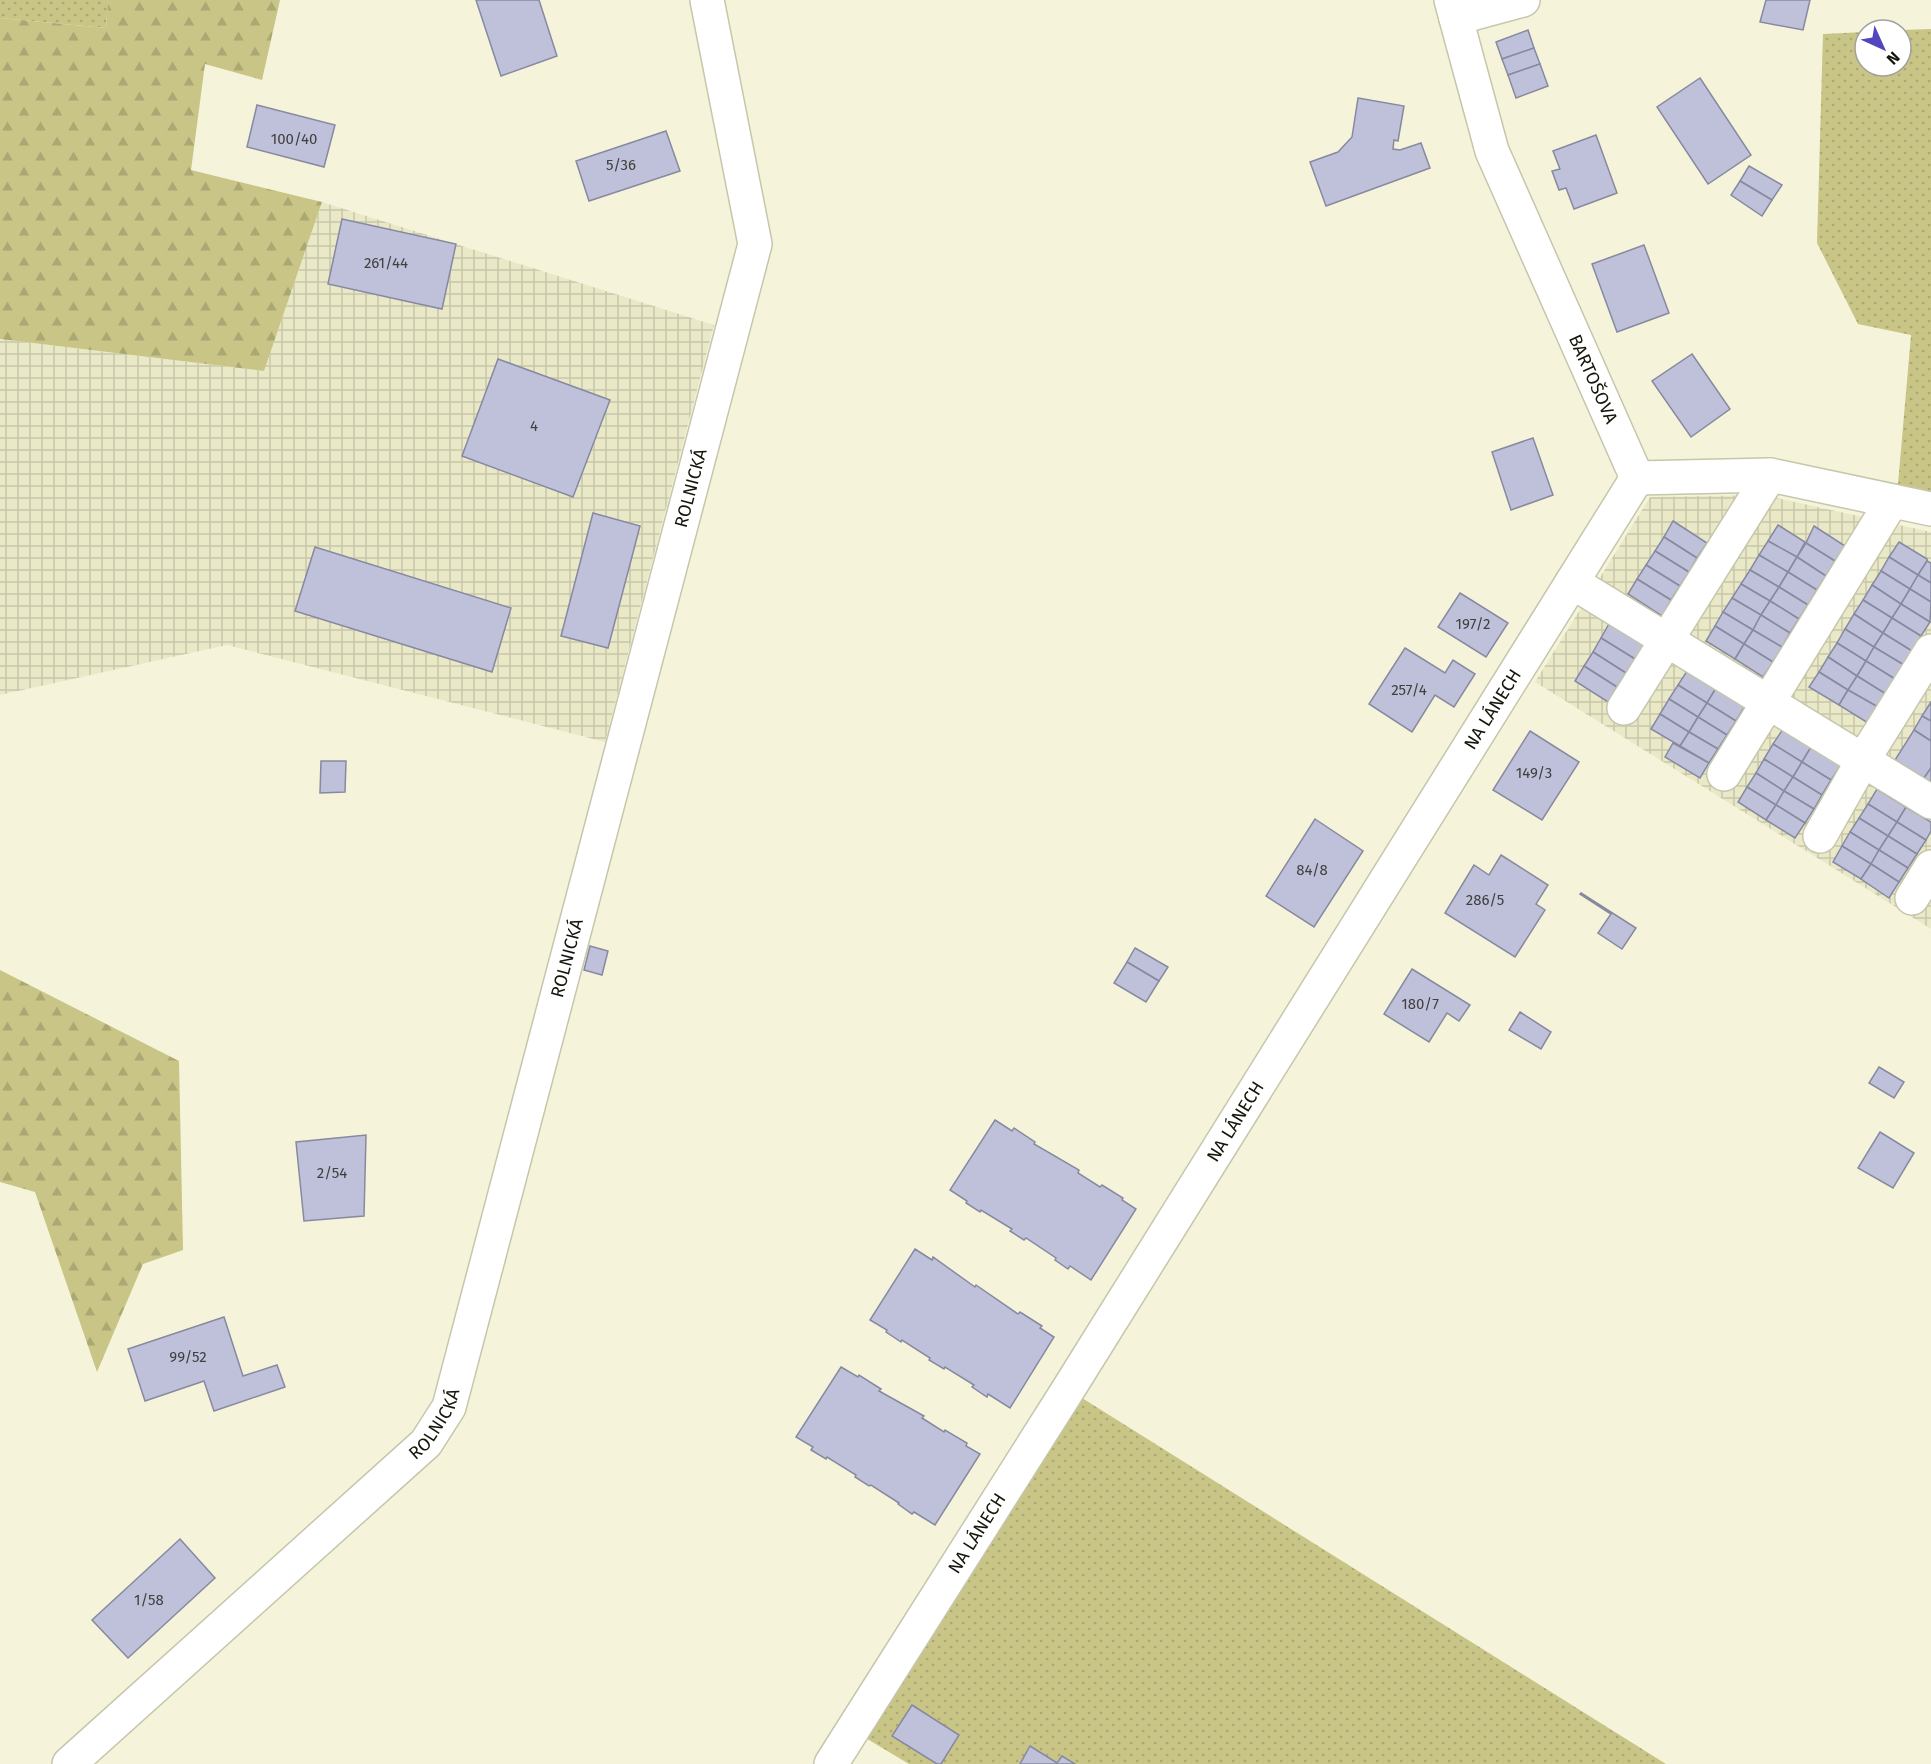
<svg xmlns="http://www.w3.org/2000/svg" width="1931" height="1764" font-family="'Fira Sans',sans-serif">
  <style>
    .industrial { fill: url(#industrial-grid) }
    .green { fill: url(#green-dots) }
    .forest { fill: url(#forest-firs) }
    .building { fill: #bfc1da; stroke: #8789a0; stroke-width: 1.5 }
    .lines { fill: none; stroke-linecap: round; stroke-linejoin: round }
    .minor-casing { stroke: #c6c6ac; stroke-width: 36 }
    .minor { stroke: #fff; stroke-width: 33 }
    .labels { text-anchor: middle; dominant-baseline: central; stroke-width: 4.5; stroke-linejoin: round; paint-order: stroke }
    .number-label { font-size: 15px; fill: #40403f }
    .street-label { font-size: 18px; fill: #15150b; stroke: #fff }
  </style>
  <defs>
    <pattern id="industrial-grid" width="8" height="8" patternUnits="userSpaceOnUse" patternTransform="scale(1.5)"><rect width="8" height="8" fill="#eae9c7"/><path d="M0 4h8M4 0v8" fill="none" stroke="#c8c7aa"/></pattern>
    <pattern id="green-dots" width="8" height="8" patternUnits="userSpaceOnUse" patternTransform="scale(1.5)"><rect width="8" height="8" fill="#c8c587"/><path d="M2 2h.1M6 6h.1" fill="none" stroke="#aba873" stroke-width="1.8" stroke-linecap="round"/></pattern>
    <pattern id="forest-firs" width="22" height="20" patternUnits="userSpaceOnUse" patternTransform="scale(1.5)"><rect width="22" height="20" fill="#c8c587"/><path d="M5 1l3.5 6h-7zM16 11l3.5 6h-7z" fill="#aba873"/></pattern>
  </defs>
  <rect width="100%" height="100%" fill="#f5f4da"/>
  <g class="industrial">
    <polygon points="322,202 714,325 605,742 227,645 0,695 0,339 264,371"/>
    <polygon points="1763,495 1931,532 1931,929 1535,682 1650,497"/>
  </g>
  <g class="green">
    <polygon points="0,0 108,0 106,28 0,18"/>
    <polygon points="1931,29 1931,491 1898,484 1911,335 1858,324 1817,243 1823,34 1865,32 1865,66 1901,66 1901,30"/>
    <polygon points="1082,1398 1666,1764 909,1764 864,1737"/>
  </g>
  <g class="forest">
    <polygon points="108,0 280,0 262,80 205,64 191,170 322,202 264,371 0,339 0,18 106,28"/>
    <polygon points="0,970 179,1061 183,1250 143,1264 97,1372 35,1192 0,1182"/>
  </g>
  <g class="building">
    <polygon points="476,0 539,0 557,56 501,76"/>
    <polygon points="1766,0 1810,0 1803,30 1760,22"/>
    <polygon points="1528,30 1534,48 1502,59 1496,42"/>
    <polygon points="1534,48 1540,64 1508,75 1502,59"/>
    <polygon points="1540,64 1548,86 1516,98 1508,75"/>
    <polygon points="1700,78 1751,155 1708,184 1657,107"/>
    <polygon points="1358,98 1404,106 1398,141 1394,140 1393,149 1400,150 1421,143 1430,168 1326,206 1310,162 1338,152 1352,137"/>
    <polygon points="257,105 335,125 324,167 247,147"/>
    <polygon points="666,131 680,171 589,201 576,161"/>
    <polygon points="1596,135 1617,193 1574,209 1566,188 1559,190 1552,171 1560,169 1553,151"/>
    <polygon points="1749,166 1782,185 1772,200 1740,181"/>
    <polygon points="1740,181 1772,200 1762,216 1731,195"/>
    <polygon points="342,219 456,244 442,309 328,284"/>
    <polygon points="1644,245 1669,313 1617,332 1592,264"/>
    <polygon points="1692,354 1730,409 1691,437 1652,381"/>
    <polygon points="498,359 610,400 573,497 462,456"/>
    <polygon points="1533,438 1553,495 1511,510 1492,452"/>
    <polygon points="593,513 640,526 608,648 561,636"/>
    <polygon points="1673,521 1707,543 1697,558 1664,537"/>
    <polygon points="1778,525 1805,542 1797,557 1768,541"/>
    <polygon points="1814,526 1845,546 1835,561 1806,543"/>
    <polygon points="1664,537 1697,558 1689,572 1655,551"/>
    <polygon points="1768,541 1797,557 1788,572 1759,555"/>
    <polygon points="1899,542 1927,559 1927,561 1918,575 1889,557"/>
    <polygon points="1806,543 1835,561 1826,576 1797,557"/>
    <polygon points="315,547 511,608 492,672 295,611"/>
    <polygon points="1655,551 1689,572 1680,586 1646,565"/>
    <polygon points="1759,555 1788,572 1779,587 1750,570"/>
    <polygon points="1797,557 1826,576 1817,590 1788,572"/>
    <polygon points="1889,557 1918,575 1910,589 1881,571"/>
    <polygon points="1927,561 1931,563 1931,583 1918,575"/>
    <polygon points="1646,565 1680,586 1671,600 1637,579"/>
    <polygon points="1750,570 1779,587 1770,601 1741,584"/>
    <polygon points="1881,571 1910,589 1901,604 1872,585"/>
    <polygon points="1788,572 1817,590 1808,605 1779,587"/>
    <polygon points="1918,575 1931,583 1931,602 1910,589"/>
    <polygon points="1637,579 1671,600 1662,616 1628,594"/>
    <polygon points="1741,584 1770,601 1761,615 1732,598"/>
    <polygon points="1872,585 1901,604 1892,618 1863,600"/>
    <polygon points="1779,587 1808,605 1799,619 1770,601"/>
    <polygon points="1910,589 1931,602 1930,622 1901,604"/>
    <polygon points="1460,593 1508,623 1486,657 1438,627"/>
    <polygon points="1732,598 1761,615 1753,630 1723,612"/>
    <polygon points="1863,600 1892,618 1883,633 1854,614"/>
    <polygon points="1770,601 1799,619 1790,633 1761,615"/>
    <polygon points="1901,604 1930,622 1921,636 1892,618"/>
    <polygon points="1723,612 1753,630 1744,644 1715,626"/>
    <polygon points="1854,614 1883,633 1874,647 1845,629"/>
    <polygon points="1761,615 1790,633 1782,647 1753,630"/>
    <polygon points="1892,618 1921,636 1912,651 1883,633"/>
    <polygon points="1610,622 1645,644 1635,659 1601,638"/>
    <polygon points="1715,626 1744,644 1735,659 1706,641"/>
    <polygon points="1845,629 1874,647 1866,661 1837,643"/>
    <polygon points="1753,630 1782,647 1773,662 1744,644"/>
    <polygon points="1883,633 1912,651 1904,665 1874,647"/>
    <polygon points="1601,638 1635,659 1626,673 1593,652"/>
    <polygon points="1837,643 1866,661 1857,676 1828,657"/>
    <polygon points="1744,644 1773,662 1763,677 1735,659"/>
    <polygon points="1874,647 1904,665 1895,679 1866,661"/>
    <polygon points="1405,648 1445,673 1453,660 1475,674 1454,707 1435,695 1412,732 1369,704"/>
    <polygon points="1593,652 1626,673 1617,687 1584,666"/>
    <polygon points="1828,657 1857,676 1848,690 1819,672"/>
    <polygon points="1866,661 1895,679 1886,694 1857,676"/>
    <polygon points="1584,666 1617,687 1608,702 1575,681"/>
    <polygon points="1687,671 1716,688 1707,703 1678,685"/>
    <polygon points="1819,672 1848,690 1839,705 1809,687"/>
    <polygon points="1857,676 1886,694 1878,707 1848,690"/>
    <polygon points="1678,685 1707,703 1698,717 1669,699"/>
    <polygon points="1716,688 1745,706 1736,721 1707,703"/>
    <polygon points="1848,690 1878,707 1868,723 1839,705"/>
    <polygon points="1669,699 1698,717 1689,732 1660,714"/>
    <polygon points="1931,702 1931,721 1922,716"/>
    <polygon points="1707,703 1736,721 1727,735 1698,717"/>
    <polygon points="1660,714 1689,732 1680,746 1651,729"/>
    <polygon points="1922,716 1931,721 1931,741 1914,730"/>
    <polygon points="1698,717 1727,735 1718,749 1689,732"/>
    <polygon points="1783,729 1811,747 1802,762 1773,744"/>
    <polygon points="1914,730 1931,741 1931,768 1924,778 1895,760"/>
    <polygon points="1530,731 1579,762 1542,820 1493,790"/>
    <polygon points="1689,732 1718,749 1709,763 1680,746"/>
    <polygon points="1673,743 1709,763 1700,778 1665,757"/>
    <polygon points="1773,744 1802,762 1793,777 1764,759"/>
    <polygon points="1811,747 1841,765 1831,780 1802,762"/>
    <polygon points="1764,759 1793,777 1784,791 1756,773"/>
    <polygon points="321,761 346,761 345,792 320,793"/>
    <polygon points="1802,762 1831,780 1822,795 1793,777"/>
    <polygon points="1931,768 1931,782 1924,778"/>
    <polygon points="1756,773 1784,791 1776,805 1747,787"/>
    <polygon points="1793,777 1822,795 1814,809 1784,791"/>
    <polygon points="1747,787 1776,805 1766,820 1738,802"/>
    <polygon points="1877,789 1906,807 1897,822 1868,804"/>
    <polygon points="1784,791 1814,809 1805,823 1776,805"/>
    <polygon points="1868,804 1897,822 1888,836 1859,818"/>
    <polygon points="1776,805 1805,823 1795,838 1766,820"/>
    <polygon points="1906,807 1931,822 1931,831 1926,840 1897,822"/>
    <polygon points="1859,818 1888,836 1879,850 1850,832"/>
    <polygon points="1315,819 1363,851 1314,927 1266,896"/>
    <polygon points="1897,822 1926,840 1917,854 1888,836"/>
    <polygon points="1850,832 1879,850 1871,864 1842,846"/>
    <polygon points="1888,836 1917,854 1908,868 1879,850"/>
    <polygon points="1842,846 1871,864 1861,879 1833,862"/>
    <polygon points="1879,850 1908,868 1899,882 1871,864"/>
    <polygon points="1501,855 1548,885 1536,904 1545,910 1515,957 1445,913 1474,865 1489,875"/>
    <polygon points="1871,864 1899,882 1889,898 1861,879"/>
    <polygon points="1581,893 1636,928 1622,949 1598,933 1611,914 1580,894"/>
    <polygon points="590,946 608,951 602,975 584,970"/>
    <polygon points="1135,948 1168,967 1159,981 1127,962"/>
    <polygon points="1127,962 1159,981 1146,1002 1114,983"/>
    <polygon points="1412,969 1470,1005 1459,1021 1447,1013 1429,1042 1384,1014"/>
    <polygon points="1520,1012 1551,1032 1541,1049 1509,1030"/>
    <polygon points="1879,1067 1904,1082 1894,1098 1869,1083"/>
    <polygon points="995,1120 1012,1131 1014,1128 1035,1142 1034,1144 1079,1170 1078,1173 1100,1187 1102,1185 1123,1198 1122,1200 1136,1209 1091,1280 1070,1266 1068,1269 1055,1260 1056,1258 1026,1238 1024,1240 1010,1231 1012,1229 981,1210 980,1212 966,1203 967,1201 950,1190"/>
    <polygon points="1880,1132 1914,1153 1893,1188 1858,1168"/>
    <polygon points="366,1135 364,1216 304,1221 296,1142"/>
    <polygon points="915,1249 932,1260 933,1257 975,1287 976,1285 1018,1314 1020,1312 1042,1326 1040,1328 1054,1337 1010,1408 988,1394 987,1397 972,1387 974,1385 945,1367 944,1369 929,1360 930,1358 902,1340 901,1342 886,1332 887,1330 870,1320"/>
    <polygon points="224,1317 243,1376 277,1365 285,1387 214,1411 204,1381 145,1401 128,1349"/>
    <polygon points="841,1367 858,1377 859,1375 881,1389 879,1391 924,1416 922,1418 944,1432 945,1430 967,1443 966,1446 980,1454 935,1525 914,1512 912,1514 898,1504 899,1503 871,1485 869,1486 855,1477 856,1475 827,1457 826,1459 811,1450 813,1447 796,1437"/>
    <polygon points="180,1539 215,1578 128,1658 92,1620"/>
    <polygon points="912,1705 959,1735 941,1764 937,1764 892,1736"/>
    <polygon points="1030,1746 1057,1763 1062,1756 1075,1764 1020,1764"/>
  </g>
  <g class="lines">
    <defs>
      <g id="minor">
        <path id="s1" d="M 1451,0 L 1492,151 L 1637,478 L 1770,475 L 1931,509"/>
        <polyline points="1456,18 1523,0"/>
        <polyline points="1572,582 1931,802"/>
        <polyline points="1624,708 1770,475"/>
        <polyline points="1724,774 1892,501"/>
        <polyline points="1820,836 1863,760 1931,651"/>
        <polyline points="1912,898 1931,867"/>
        <path id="s2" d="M 69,1764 L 426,1443 L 449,1407 L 755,244 L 707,0"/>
        <path id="s3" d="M 831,1764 L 1066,1393 L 1637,478"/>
      </g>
    </defs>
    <use href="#minor" class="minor-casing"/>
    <use href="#minor" class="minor"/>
  </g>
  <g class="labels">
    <g class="number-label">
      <text x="294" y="139">100/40</text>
      <text x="621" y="165">5/36</text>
      <text x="386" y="263">261/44</text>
      <text x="534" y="426">4</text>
      <text x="1473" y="624">197/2</text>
      <text x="1409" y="690">257/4</text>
      <text x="1534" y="773">149/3</text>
      <text x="1312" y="870">84/8</text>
      <text x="1485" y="900">286/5</text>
      <text x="1420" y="1004">180/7</text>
      <text x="332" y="1173">2/54</text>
      <text x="188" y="1357">99/52</text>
      <text x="149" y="1600">1/58</text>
    </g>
    <g class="street-label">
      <text stroke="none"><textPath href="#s1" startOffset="406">BARTOŠOVA</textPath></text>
      <text stroke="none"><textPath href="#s2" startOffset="1473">ROLNICKÁ</textPath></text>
      <text stroke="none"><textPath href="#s3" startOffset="1245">NA LÁNECH</textPath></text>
      <text stroke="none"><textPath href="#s2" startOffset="987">ROLNICKÁ</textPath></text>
      <text stroke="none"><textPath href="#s3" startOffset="759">NA LÁNECH</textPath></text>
      <text stroke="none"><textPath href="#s2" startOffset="501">ROLNICKÁ</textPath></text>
      <text stroke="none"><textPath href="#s3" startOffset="273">NA LÁNECH</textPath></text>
    </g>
  </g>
  <g transform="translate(1883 48) rotate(135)"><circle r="28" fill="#ffffff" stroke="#a1a19d" stroke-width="1.5"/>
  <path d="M0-4.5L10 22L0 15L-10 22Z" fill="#5245bd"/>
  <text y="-9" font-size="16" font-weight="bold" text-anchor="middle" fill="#15150b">N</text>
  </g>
</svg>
